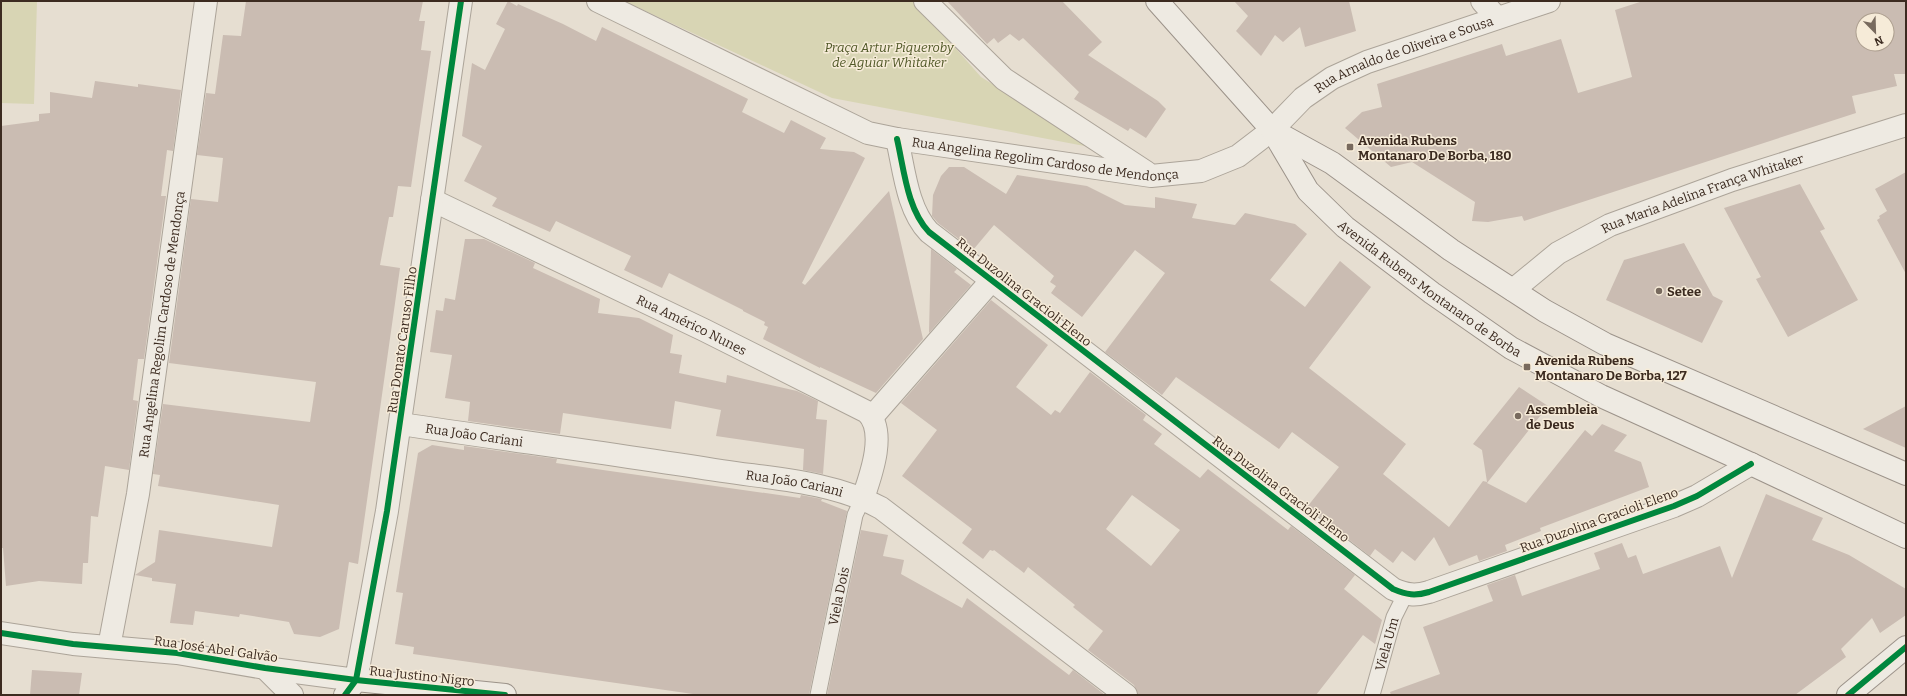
<svg xmlns="http://www.w3.org/2000/svg" width="1907" height="696" font-family="Bitter,serif">
  <style>
    .green { fill: #d8d5b4 }
    .building { fill: #cabcb2; fill-rule: evenodd }
    .lines { fill: none; stroke-linecap: round; stroke-linejoin: round }
    .lane-casing { stroke: #aca499; stroke-width: 17 }
    .street-casing { stroke: #aca499; stroke-width: 24 }
    .secondary-casing { stroke: #9c938a; stroke-width: 24 }
    .lane { stroke: #eeeae2; stroke-width: 15 }
    .street { stroke: #eeeae2; stroke-width: 22 }
    .secondary { stroke: #eeeae2; stroke-width: 22 }
    .cycleway-casing { stroke: #f6ebd8; stroke-width: 8 }
    .cycleway { stroke: #00873e; stroke-width: 6 }
    .poi-dot { fill: #786a5e; stroke: #f6ebd8; stroke-width: 1.5 }
    .labels { text-anchor: middle; dominant-baseline: central; stroke-width: 3; stroke-linejoin: round; paint-order: stroke }
    .park-label { font-size: 13px; font-style: italic; fill: #505827; stroke: #f6ebd8 }
    .street-label { font-size: 13px; fill: #3c2b20; stroke: #f6ebd8 }
    .poi-label { font-size: 13px; font-weight: bold; fill: #3c2b20; stroke: #f6ebd8; text-anchor: start }
  </style>
  <rect width="100%" height="100%" fill="#e6ded1"/>
  <g class="green">
    <polygon points="1,1 37,1 34,104 1,103"/>
    <polygon points="624,1 914,1 981,77 1095,148 832,98"/>
  </g>
  <g class="building">
    <polygon points="246,1 423,1 419,21 425,21 421,50 431,51 411,187 398,186 393,217 389,217 380,265 400,268 358,564 349,562 339,629 320,637 294,634 289,622 240,614 239,617 195,611 193,625 170,623 176,584 152,581 152,578 135,575 155,562 159,530 272,547 279,505 158,486 160,475 153,474 163,404 310,422 316,382 169,363 191,199 218,202 223,158 197,155 206,93 215,94 223,35 241,36"/>
    <polygon points="508,1 517,6 518,4 563,24 596,41 602,27 748,99 742,112 784,133 791,120 826,138 820,149 854,152 865,158 802,283 805,285 889,191 923,339 876,393 820,367 820,368 763,339 768,327 764,325 765,322 743,311 743,310 669,273 662,288 624,270 631,256 556,221 550,232 492,206 497,198 464,181 482,146 462,136 472,63 485,70 505,29 496,24"/>
    <polygon points="947,1 1062,1 1102,42 1088,55 1158,101 1166,109 1146,138 1130,128 1128,131 1074,99 1079,92 1023,38 1019,41 1010,34 998,43 994,38 987,44"/>
    <polygon points="1234,1 1349,1 1356,31 1305,47 1300,27 1283,42 1275,35 1261,56 1236,31 1248,16"/>
    <path d="M 1643,1 L 1906,1 L 1906,74 L 1894,74 L 1897,86 L 1852,96 L 1856,113 L 1524,221 L 1522,216 L 1488,222 L 1472,221 L 1475,202 L 1412,162 L 1391,167 L 1345,128 L 1362,112 L 1382,107 L 1377,84 L 1502,44 L 1506,56 L 1561,39 L 1578,93 L 1632,77 L 1615,10 ZM 1863,20 L 1887,20 L 1887,44 L 1863,44 Z"/>
    <polygon points="95,81 138,87 138,84 181,90 173,151 167,150 161,196 166,196 144,359 138,359 133,400 138,401 129,470 105,466 98,517 91,516 88,563 83,563 82,584 39,581 6,586 3,548 1,548 1,126 39,121 39,114 50,113 50,92 92,98"/>
    <polygon points="949,167 964,167 1006,194 1017,175 1087,186 1125,205 1155,208 1155,197 1197,204 1192,218 1235,225 1245,213 1295,224 1307,234 1270,280 1305,307 1340,261 1371,287 1309,368 1406,444 1383,474 1449,527 1483,481 1487,482 1482,450 1473,444 1519,387 1548,406 1487,483 1526,503 1585,430 1592,436 1602,424 1627,435 1614,451 1641,462 1649,487 1540,528 1541,531 1505,545 1507,551 1479,561 1477,555 1449,566 1434,537 1415,561 1402,551 1393,563 1375,549 1370,556 1307,507 1339,467 1292,432 1279,449 1176,377 1162,395 1105,352 1165,273 1135,250 1082,317 1051,293 1056,286 1050,282 1054,276 994,225 973,250 938,223 932,216 933,195 941,176"/>
    <polygon points="1906,172 1906,274 1877,220 1880,218 1879,216 1887,211 1875,189"/>
    <polygon points="1800,184 1825,229 1820,231 1858,300 1788,337 1756,279 1761,277 1724,208"/>
    <polygon points="465,239 484,239 535,263 533,268 600,299 598,313 639,318 673,335 670,353 682,355 679,373 726,383 727,375 797,391 818,401 816,419 827,420 823,474 803,470 804,449 716,436 721,410 675,401 671,429 563,413 560,434 468,421 470,402 445,398 452,355 430,352 436,310 443,311 445,298 455,300"/>
    <polygon points="1684,243 1713,296 1723,301 1702,343 1606,300 1624,260"/>
    <polygon points="931,249 957,269 954,272 971,285 929,333"/>
    <path d="M 991,300 L 1048,345 L 1016,387 L 1051,415 L 1055,410 L 1060,413 L 1090,372 L 1146,415 L 1143,420 L 1162,434 L 1154,444 L 1200,478 L 1208,469 L 1288,530 L 1291,526 L 1355,575 L 1344,589 L 1382,620 L 1375,644 L 1363,635 L 1316,695 L 1138,695 L 1134,685 L 1088,650 L 1103,631 L 1073,607 L 1075,605 L 1028,567 L 1024,573 L 994,550 L 993,551 L 990,550 L 983,559 L 962,543 L 972,529 L 902,476 L 937,430 L 901,403 ZM 1132,495 L 1180,530 L 1151,566 L 1106,529 Z"/>
    <polygon points="1906,406 1906,448 1863,429"/>
    <polygon points="432,445 464,450 464,446 557,459 556,463 603,470 800,498 801,495 822,499 821,501 847,511 809,695 700,695 413,654 414,647 395,644 403,593 396,592 418,453"/>
    <polygon points="1766,494 1823,518 1812,540 1849,555 1906,589 1906,615 1880,633 1872,618 1841,649 1846,657 1795,695 1391,695 1390,692 1440,674 1423,627 1493,601 1487,585 1515,575 1522,596 1600,569 1594,553 1622,543 1628,558 1636,555 1643,574 1720,546 1732,578"/>
    <polygon points="861,530 888,535 883,556 904,560 901,574 962,608 967,598 1069,675 1073,670 1105,695 827,695"/>
    <polygon points="32,670 82,673 79,695 30,695"/>
  </g>
  <g class="lines">
    <defs>
      <g id="lane">
        <path id="s1" d="M 818,695 L 855,515 L 863,498"/>
        <path id="s2" d="M 1372,695 L 1394,617 L 1405,595"/>
      </g>
      <g id="street">
        <path id="s3" d="M 598,1 L 868,133 L 897,139 L 1151,176 L 1201,171 L 1238,156 L 1272,130 L 1303,98 L 1332,78 L 1367,62 L 1549,1"/>
        <polyline points="925,1 1004,79 1146,172"/>
        <polyline points="1482,1 1497,18"/>
        <path d="M 897,139 C 904,169 907,209 929,232 L 1393,589 C 1407,595 1415,596 1429,592 L 1674,506 L 1697,496 L 1751,464"/>
        <path id="s4" d="M 432,200 L 704,330 L 867,412 C 887,431 871,475 863,498"/>
        <path id="s5" d="M 1513,290 L 1558,253 L 1610,225 L 1732,180 L 1906,125"/>
        <polyline points="872,417 991,281"/>
        <path id="s6" d="M 401,424 C 508,440 615,454 722,471 C 775,479 834,482 881,508 L 1126,695"/>
        <polyline points="1,633 73,644 177,653 265,668 356,680 387,511 461,1"/>
        <path id="s7" d="M 109,647 L 138,494 L 206,1"/>
        <polyline points="265,668 292,695"/>
      </g>
      <g id="secondary">
        <path id="s8" d="M 1157,1 L 1272,130 L 1308,191 L 1345,227 L 1432,293 L 1511,348 L 1601,396 L 1751,464 L 1906,537"/>
        <polyline points="1272,130 1332,163 1451,250 1545,311 1605,344 1906,474"/>
        <polyline points="345,695 356,680 505,695"/>
        <polyline points="1848,695 1906,647"/>
      </g>
    </defs>
    <use href="#lane" class="lane-casing"/>
    <use href="#street" class="street-casing"/>
    <use href="#secondary" class="secondary-casing"/>
    <use href="#lane" class="lane"/>
    <use href="#street" class="street"/>
    <use href="#secondary" class="secondary"/>
    <defs>
      <g id="cycleway">
        <path d="M 897,139 C 904,169 907,209 929,232 L 1393,589 C 1407,595 1415,596 1429,592 L 1674,506 L 1697,496 L 1751,464"/>
        <polyline points="1,633 73,644 177,653 265,668 356,680 505,695"/>
        <polyline points="345,695 356,680 387,511 461,1"/>
        <polyline points="1848,695 1906,647"/>
      </g>
    </defs>
    <use href="#cycleway" class="cycleway-casing"/>
    <use href="#cycleway" class="cycleway"/>
  </g>
  <g class="poi-dot">
    <rect x="1346" y="143" width="8" height="8" rx="2"/>
    <circle cx="1659" cy="291" r="4"/>
    <rect x="1523" y="363" width="8" height="8" rx="2"/>
    <circle cx="1518" cy="416" r="4"/>
  </g>
  <g class="labels">
    <g class="park-label">
      <text x="889" y="47">Praça Artur Piqueroby<tspan x="889" dy="15">de Aguiar Whitaker</tspan></text>
    </g>
    <g class="street-label">
      <text stroke="none"><textPath href="#s3" startOffset="875">Rua Arnaldo de Oliveira e Sousa</textPath></text>
      <text stroke="none"><textPath href="#s3" startOffset="480">Rua Angelina Regolim Cardoso de Mendonça</textPath></text>
      <text stroke="none"><textPath href="#s5" startOffset="215">Rua Maria Adelina França Whitaker</textPath></text>
      <text stroke="none"><textPath href="#s8" startOffset="400">Avenida Rubens Montanaro de Borba</textPath></text>
      <text transform="translate(1024 292) rotate(38)">Rua Duzolina Gracioli Eleno</text>
      <text stroke="none"><textPath href="#s7" startOffset="327">Rua Angelina Regolim Cardoso de Mendonça</textPath></text>
      <text stroke="none"><textPath href="#s4" startOffset="288">Rua Américo Nunes</textPath></text>
      <text transform="translate(402 340) rotate(-82)">Rua Donato Caruso Filho</text>
      <text stroke="none"><textPath href="#s6" startOffset="74">Rua João Cariani</textPath></text>
      <text stroke="none"><textPath href="#s6" startOffset="398">Rua João Cariani</textPath></text>
      <text transform="translate(1281 489) rotate(37)">Rua Duzolina Gracioli Eleno</text>
      <text transform="translate(1599 520) rotate(-20)">Rua Duzolina Gracioli Eleno</text>
      <text stroke="none"><textPath href="#s1" startOffset="101">Viela Dois</textPath></text>
      <text stroke="none"><textPath href="#s2" startOffset="53">Viela Um</textPath></text>
      <text transform="translate(216 649) rotate(8)">Rua José Abel Galvão</text>
      <text transform="translate(422 676) rotate(6)">Rua Justino Nigro</text>
    </g>
    <g class="poi-label">
      <text x="1358" y="140">Avenida Rubens<tspan x="1358" dy="15">Montanaro De Borba, 180</tspan></text>
      <text x="1667" y="291">Setee</text>
      <text x="1535" y="360">Avenida Rubens<tspan x="1535" dy="15">Montanaro De Borba, 127</tspan></text>
      <text x="1526" y="409">Assembleia<tspan x="1526" dy="15">de Deus</tspan></text>
    </g>
  </g>
  <rect width="1907" height="696" fill="none" stroke="#3c2b20" stroke-width="4"/>
  <g transform="translate(1875 32) rotate(157)"><circle r="19" fill="#f6ebd8" stroke="#ac9e8e"/>
  <path d="M0-3L7 15L0 10L-7 15Z" fill="#786a5e"/>
  <text y="-6" font-size="11" font-weight="bold" text-anchor="middle" fill="#3c2b20">N</text>
  </g>
</svg>
